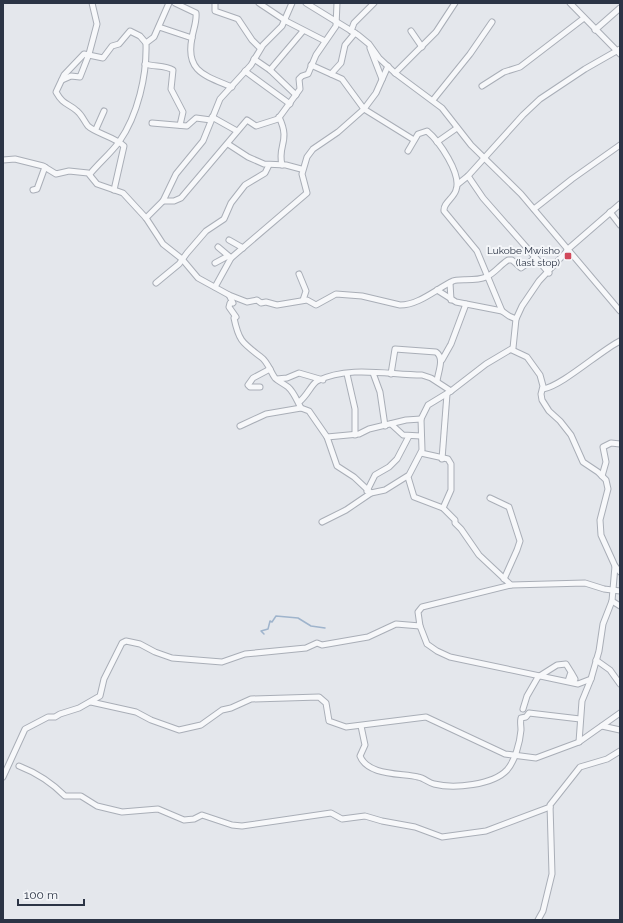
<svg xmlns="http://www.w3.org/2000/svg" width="623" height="923" font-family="Raleway,sans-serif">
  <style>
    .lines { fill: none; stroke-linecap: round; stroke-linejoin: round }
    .stream { stroke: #9fb4cc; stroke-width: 1.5 }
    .minor-casing { stroke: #a9aeb7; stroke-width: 7 }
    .minor { stroke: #f7f8fa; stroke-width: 5 }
    .poi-dot { fill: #d1495b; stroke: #f4f6f9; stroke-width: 1.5 }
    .labels { text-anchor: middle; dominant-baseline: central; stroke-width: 4; stroke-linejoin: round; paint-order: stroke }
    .poi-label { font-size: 10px; fill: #2b3445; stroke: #f4f6f9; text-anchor: end }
  </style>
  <rect width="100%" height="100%" fill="#e4e7ec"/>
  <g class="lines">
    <polyline class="stream" points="264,634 261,631 268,629 270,621 272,622 276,616 298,618 311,626 325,628"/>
    <defs>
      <g id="minor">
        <path d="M 175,3 L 196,13 C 197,22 193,30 192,38 C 185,72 206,76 232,87"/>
        <polyline points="215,3 215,11 238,19 252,40 260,48"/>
        <polyline points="259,3 286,21 325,41"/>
        <polyline points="306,3 358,35 369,44 379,58 395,73 442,108 471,145 521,194 620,311"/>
        <polyline points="570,3 620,54"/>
        <polyline points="159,27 192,38"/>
        <polyline points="595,30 620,8"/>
        <polyline points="351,31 354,23 374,3"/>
        <polyline points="411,31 422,47"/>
        <polyline points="370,48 382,79"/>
        <polyline points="254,59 270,70 296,95"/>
        <path d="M 145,64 C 155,67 165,65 173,70 L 171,89 L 183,112 L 180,125"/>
        <polyline points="311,65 342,79 364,109 414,140"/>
        <polyline points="270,70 303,31"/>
        <polyline points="245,71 290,104"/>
        <polyline points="395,73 436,32 455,3"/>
        <polyline points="331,74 341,63 345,45 355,33"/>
        <polyline points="62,80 71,76 80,77 89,54 97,24 92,3"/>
        <polyline points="482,86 504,72 520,67 584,18"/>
        <polyline points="433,100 470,54 492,22"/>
        <polyline points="212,117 237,131"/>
        <path d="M 279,117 C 291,142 277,145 282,165"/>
        <polyline points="152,123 187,126 196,118 211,120"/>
        <polyline points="96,129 104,111"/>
        <polyline points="437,142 457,128"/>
        <polyline points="228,144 248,157 264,164 286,165 301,169"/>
        <path d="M 408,151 L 418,134 L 427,131 C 439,141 462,174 456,190 C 454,198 443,203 444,211 L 477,251 L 502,311 L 509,316 L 516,319"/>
        <path d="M 3,160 L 15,159 L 43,166 L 56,174 L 69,171 L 88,173 L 97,184 L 123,193 L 146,218 L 163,244 L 182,259 L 198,278 L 229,295 L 233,303 L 230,303 L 229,307 L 236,317 L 234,318 C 239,342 243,343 261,357 C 268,362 270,371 275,378 C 278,381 284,384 288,387 C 294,392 297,401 301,408 L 309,411 L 327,437 L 337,466 L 354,477 L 371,493 L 385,490 L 409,475 L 422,450 L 421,419 L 428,405 L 451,391 L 486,364 L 513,348 L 516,319 L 522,306 L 539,281 L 568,250"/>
        <path d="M 90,174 C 99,163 110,154 119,142 C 138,115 147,75 146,43 L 154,37 L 169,3"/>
        <polyline points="468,176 483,198 549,273"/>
        <polyline points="458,184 468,176 523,115 540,99 585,69 620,49"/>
        <polyline points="33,190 37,189 45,167"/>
        <path d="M 114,190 L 124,146 C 115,137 95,133 88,126 C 84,121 82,115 77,111 C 67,102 64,106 56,92 L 64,75 L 84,54 L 103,58 L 112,46 L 119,44 L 130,31 L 140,36 L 146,43"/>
        <polyline points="163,201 174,201 181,198 247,120 256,126 278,119 300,89 299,79 302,76 308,74 316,55 336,26 337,3"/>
        <polyline points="534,209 572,179 620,145"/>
        <polyline points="610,212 620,225"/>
        <polyline points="146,218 163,201 176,174 203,141 220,99 251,65 263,45 282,26 292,3"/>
        <polyline points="229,240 243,248"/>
        <polyline points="218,247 231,258"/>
        <polyline points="567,250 620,204"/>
        <polyline points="215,263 228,256"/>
        <polyline points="299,274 306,291 303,300"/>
        <polyline points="156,283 179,264 187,253 206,231 224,219 231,203 245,185 265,173 269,165"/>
        <polyline points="450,283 451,300"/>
        <polyline points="215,287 231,258 307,193 302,174 307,157 313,149 338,132 364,109 376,93 388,66"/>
        <polyline points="437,290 456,302 502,311"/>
        <path d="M 229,295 L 247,302 L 257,300 L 261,303 L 266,302 L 277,305 L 307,300 L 316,305 L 336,294 L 362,296 L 400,305 C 419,305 436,289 453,281 C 458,278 475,282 486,277 C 494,274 500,265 508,260 L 512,260 L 521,268 L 535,258"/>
        <polyline points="512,350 527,357 540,375 543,386 541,394 542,400 549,411 560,421 571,435 583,462 598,472 606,480 608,489 600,520 601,535 615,566 620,572"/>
        <polyline points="442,360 451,344 466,304"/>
        <polyline points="373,373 380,392 385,426"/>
        <polyline points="347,374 355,409 355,435"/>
        <path d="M 391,374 L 395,349 L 436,352 C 445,358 438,372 437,381"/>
        <polyline points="277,379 287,378 299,373 323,380"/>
        <polyline points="260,387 250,387 248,385 253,378 270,369"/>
        <path d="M 543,389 C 562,386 600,351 620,341"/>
        <path d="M 299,402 C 307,396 311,385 317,381 C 349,365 389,375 422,375 L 431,378 L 451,391"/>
        <polyline points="391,424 403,435 421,436"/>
        <polyline points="240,426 266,414 301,408"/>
        <polyline points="327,437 359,434 369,429 406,420 421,419"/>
        <polyline points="421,453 448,459 451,464 451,490 443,508"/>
        <polyline points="442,459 447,394"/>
        <polyline points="602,476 606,462 603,447 611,443 620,444"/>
        <polyline points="408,477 414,497 443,508 455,520 455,523 461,529 479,555 511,585 585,583 604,589 620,591"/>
        <polyline points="367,491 375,475 389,467 397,459 409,436"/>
        <polyline points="490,498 509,507 520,541 517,550 504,579"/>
        <polyline points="322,522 346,510 371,493"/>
        <polyline points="612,601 620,606"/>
        <polyline points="420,626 427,644 437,651 450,657 578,684 591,679 599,651 603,624 612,601 615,566"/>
        <polyline points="596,660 610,670 620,684"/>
        <polyline points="91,702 136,712 151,720 179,730 201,725 222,710 231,708 251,699 319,697 326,703 329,721 346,727 426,717 505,754 536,758 579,742 620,713"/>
        <polyline points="523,709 527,696 538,677 557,665 566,664 571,672 568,681 575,679 571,672"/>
        <path d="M 361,726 L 365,745 L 360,756 C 368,776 401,773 418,777 C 424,778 429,783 434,784 C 454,789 493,785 507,770 C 515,761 520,742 521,730 C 521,726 520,722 521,718 L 526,717 L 529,713 L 580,719"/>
        <polyline points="602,726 620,730"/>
        <polyline points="579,742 582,701 591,679"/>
        <path d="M 19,766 C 37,773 51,782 65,796 L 81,796 L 97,806 L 122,812 L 158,809 L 184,820 L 194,819 L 202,815 L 232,825 L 242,826 L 331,813 L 342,819 L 365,816 L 382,821 L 415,827 L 442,837 L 486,831 L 550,807"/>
        <polyline points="3,777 25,729 48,717 55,717 60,714 79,708 100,696 104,679 122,643 126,641 140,644 155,652 172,658 222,662 245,654 306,648 317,643 322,645 368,637 396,624 420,626 418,612 422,607 511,585"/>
        <polyline points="538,920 543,911 552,874 550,805 580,767 607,759 620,751"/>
      </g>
    </defs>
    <use href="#minor" class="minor-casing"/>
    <use href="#minor" class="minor"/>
  </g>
  <rect class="poi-dot" x="564" y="252" width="8" height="8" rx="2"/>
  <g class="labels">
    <g class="poi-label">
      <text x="560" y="250">Lukobe Mwisho<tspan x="560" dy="12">(last stop)</tspan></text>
    </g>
  </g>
  <rect width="623" height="923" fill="none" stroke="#2b3445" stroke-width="8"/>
  <path d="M18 899v6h66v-6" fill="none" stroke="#2b3445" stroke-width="2"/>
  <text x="24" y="899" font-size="12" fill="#2b3445" stroke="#f4f6f9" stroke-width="3" paint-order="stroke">100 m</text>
</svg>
